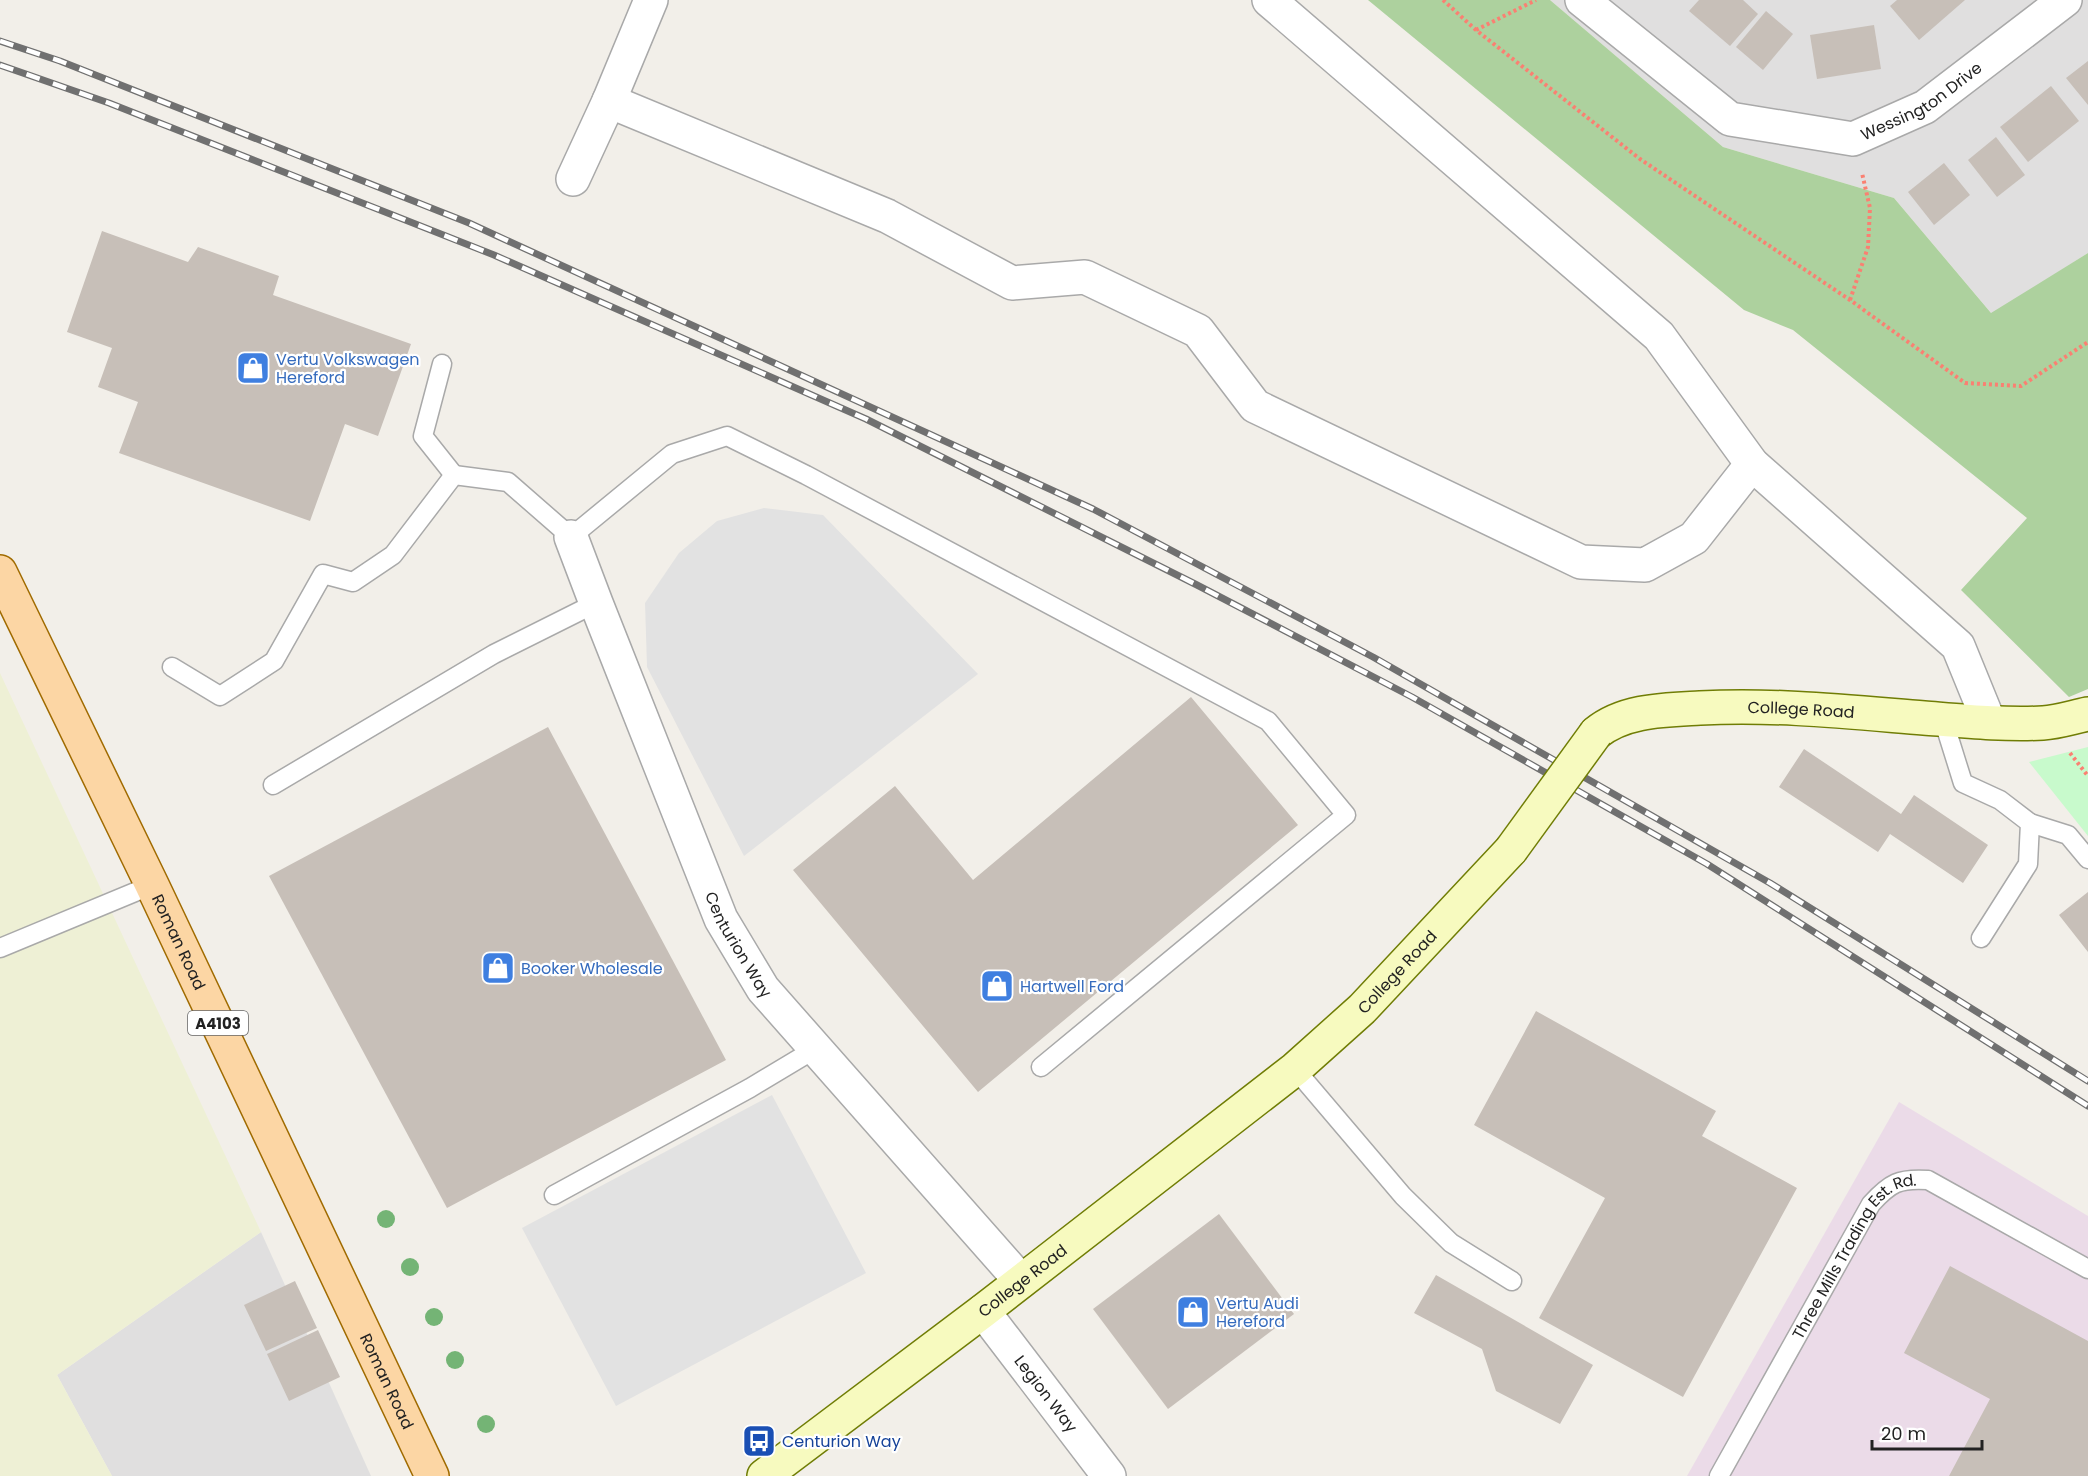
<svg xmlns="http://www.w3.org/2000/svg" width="2088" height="1476" font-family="Poppins,sans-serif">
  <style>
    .residential { fill: #e0dfdf }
    .industrial { fill: #ebdbe8 }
    .farmland { fill: #eef0d5 }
    .forest { fill: #add19e }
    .park { fill: #c8facc }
    .parking { fill: #e2e2e2 }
    .building { fill: #c7bfb8 }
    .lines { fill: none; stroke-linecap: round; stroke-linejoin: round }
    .lane-casing { stroke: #a9a9a9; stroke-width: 21 }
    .street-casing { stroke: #a9a9a9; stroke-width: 36 }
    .secondary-casing { stroke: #707d05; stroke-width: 36 }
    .primary-casing { stroke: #a06b00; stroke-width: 36 }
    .path { stroke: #fa8072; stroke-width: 4; stroke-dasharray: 3 3; stroke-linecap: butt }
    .lane { stroke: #fff; stroke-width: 18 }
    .street { stroke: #fff; stroke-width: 33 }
    .secondary { stroke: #f7fabf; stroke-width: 33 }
    .primary { stroke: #fcd6a4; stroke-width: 33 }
    .rail-casing { stroke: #707070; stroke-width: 7 }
    .rail { stroke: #fff; stroke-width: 4.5; stroke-dasharray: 14; stroke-linecap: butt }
    .secondary-bridge-casing { stroke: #707d05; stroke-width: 36; stroke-linecap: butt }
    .secondary-bridge { stroke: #f7fabf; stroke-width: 33 }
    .tree { fill: #74b475 }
    .labels { text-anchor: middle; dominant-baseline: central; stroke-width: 4.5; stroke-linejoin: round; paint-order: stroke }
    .shield { fill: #fff; stroke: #646464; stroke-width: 1.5 }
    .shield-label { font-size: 15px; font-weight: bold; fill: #222 }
    .street-label { font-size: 16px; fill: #222; stroke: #fff }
    .shop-label { font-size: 16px; fill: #366cbe; stroke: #fff; text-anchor: start }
    .transit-label { font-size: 16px; fill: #164399; stroke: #fff; text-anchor: start }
  </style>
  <rect width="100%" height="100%" fill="#f2efe9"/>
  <g class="residential">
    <polygon points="1550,0 2088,0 2088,253 1992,314 1894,198 1723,147"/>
    <polygon points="261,1232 371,1476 112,1476 57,1375"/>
  </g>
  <polygon class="industrial" points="1899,1102 2088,1216 2088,1476 1687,1476"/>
  <polygon class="farmland" points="0,673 261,1232 57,1375 112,1476 0,1476"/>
  <polygon class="forest" points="1368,0 1550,0 1723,147 1894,198 1991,313 2088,253 2088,689 2069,697 1961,590 2027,518 1793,330 1744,310"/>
  <polygon class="park" points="2088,747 2088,836 2029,762"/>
  <g class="parking">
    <polygon points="764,508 823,515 978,674 744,856 647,667 645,603 679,553 717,521"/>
    <polygon points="772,1095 866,1273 616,1406 522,1228"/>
  </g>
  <g class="building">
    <polygon points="1699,0 1743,0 1758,14 1730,46 1689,11"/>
    <polygon points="1897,0 1965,0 1919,40 1890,6"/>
    <polygon points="1766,11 1793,34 1763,70 1736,47"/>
    <polygon points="1874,25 1881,69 1817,79 1810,35"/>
    <polygon points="2088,61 2088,105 2066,78"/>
    <polygon points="2051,86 2079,121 2028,162 2000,127"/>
    <polygon points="1996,137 2025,175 1997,197 1968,160"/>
    <polygon points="1944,163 1970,195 1934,225 1908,192"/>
    <polygon points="102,231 188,262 198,247 279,276 273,295 411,344 378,436 345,424 310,521 119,453 138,402 98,387 112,348 67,332"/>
    <polygon points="1191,697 1298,825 978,1092 793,870 895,786 973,880"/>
    <polygon points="548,727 726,1060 447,1208 269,876"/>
    <polygon points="1804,749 1901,814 1914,795 1988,845 1963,883 1890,834 1878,852 1779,787"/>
    <polygon points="2088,892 2088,952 2059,915"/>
    <polygon points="1536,1011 1716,1111 1702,1136 1797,1188 1683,1397 1539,1318 1605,1198 1474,1125"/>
    <polygon points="1219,1214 1294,1314 1168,1409 1093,1309"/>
    <polygon points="1950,1266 2088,1341 2088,1476 1949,1476 1990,1399 1904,1353"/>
    <polygon points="1436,1275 1593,1365 1560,1424 1496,1391 1482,1349 1414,1313"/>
    <polygon points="295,1281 317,1328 266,1351 244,1305"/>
    <polygon points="318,1330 340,1377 289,1401 267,1354"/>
  </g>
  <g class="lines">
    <defs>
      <g id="lane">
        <polyline points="442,364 423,436 454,475"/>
        <polyline points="172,667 220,696 274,661 323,574 353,582 393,555 454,475 508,482 571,537 672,454 727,436 806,475 1268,721 1346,815 1041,1067"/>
        <polyline points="1943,719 1963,783 2000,800 2030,823 2028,864 1981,938"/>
        <polyline points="273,785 494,654 596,603"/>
        <polyline points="2030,823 2068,835 2088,859"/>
        <polyline points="0,948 152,885"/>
        <polyline points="1295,1069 1403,1196 1451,1243 1512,1281"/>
        <polyline points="554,1195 750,1088 815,1049"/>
        <path id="s1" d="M 1719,1476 L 1871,1204 C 1890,1183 1899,1178 1928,1180 L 2088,1269"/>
      </g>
      <g id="street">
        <polyline points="1269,0 1659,336 1752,464 1958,646 1989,722"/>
        <path id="s2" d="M 1582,0 L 1730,119 L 1853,139 L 1925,107 L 2065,0"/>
        <polyline points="609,101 887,216 1012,283 1085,277 1198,331 1255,406 1581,562 1645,565 1694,538 1752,464"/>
        <polyline points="573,179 609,101 651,0"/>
        <path id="s3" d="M 571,537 L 596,603 L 721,919 L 763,989 L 1021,1281"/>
        <path id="s4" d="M 983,1311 L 1109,1476"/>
      </g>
      <g id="secondary">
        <path id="s5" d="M 1596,733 C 1624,710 1664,710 1700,708 C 1775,704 1850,712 1924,718 C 1963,721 2004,725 2043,723 C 2058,722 2073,717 2088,714"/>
        <path id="s6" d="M 764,1476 L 983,1311 L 1295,1069 L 1362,1009 L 1511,850"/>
      </g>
      <g id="primary">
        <path id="s7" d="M 0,572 L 152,885 L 432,1476"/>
      </g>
    </defs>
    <use href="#lane" class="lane-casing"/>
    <use href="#street" class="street-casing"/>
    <use href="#secondary" class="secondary-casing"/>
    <use href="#primary" class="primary-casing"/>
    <g class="path">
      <polyline points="1443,0 1476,30 1640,159 1850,300 1965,383 2021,386 2088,342"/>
      <polyline points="1476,30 1536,0"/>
      <polyline points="1850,300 1868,247 1870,208 1862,173"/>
      <polyline points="2070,753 2088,776"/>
    </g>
    <use href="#lane" class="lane"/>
    <use href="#street" class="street"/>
    <use href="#secondary" class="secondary"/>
    <use href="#primary" class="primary"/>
    <defs>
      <g id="rail">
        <polyline points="0,41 60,61 469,223 1093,509 1373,657 1770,883 2088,1081"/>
        <polyline points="0,65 109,103 494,255 866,419 1197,585 1412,697 1707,864 2088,1106"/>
      </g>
    </defs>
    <use href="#rail" class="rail-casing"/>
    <use href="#rail" class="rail"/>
    <defs>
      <polyline id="secondary-bridge" points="1511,850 1596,733"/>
    </defs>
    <use href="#secondary-bridge" class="secondary-bridge-casing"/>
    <use href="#secondary-bridge" class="secondary-bridge"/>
  </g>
  <g class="tree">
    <circle cx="386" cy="1219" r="9"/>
    <circle cx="410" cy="1267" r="9"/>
    <circle cx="434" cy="1317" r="9"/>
    <circle cx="455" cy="1360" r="9"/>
    <circle cx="486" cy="1424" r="9"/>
  </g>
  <defs>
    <symbol id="shop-square" viewBox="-11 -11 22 22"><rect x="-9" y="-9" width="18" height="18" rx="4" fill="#3f7fe0" stroke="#fff"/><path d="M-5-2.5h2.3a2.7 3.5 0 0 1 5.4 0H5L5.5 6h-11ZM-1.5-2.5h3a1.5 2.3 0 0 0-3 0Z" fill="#fff"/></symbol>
    <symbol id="bus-square" viewBox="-11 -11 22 22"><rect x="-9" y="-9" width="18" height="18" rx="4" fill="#1a4fb4" stroke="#fff"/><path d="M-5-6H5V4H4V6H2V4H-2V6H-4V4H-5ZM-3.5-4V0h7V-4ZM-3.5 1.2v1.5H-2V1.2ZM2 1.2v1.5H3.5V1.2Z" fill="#fff"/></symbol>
  </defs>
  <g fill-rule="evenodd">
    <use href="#shop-square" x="234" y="349" width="38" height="38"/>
    <use href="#shop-square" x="479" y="949" width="38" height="38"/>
    <use href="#shop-square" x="978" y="967" width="38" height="38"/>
    <use href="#shop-square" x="1174" y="1293" width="38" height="38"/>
    <use href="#bus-square" x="740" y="1422" width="38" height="38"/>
  </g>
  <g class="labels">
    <rect class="shield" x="188" y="1011" width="60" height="24" rx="4.5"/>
    <g class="shield-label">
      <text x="218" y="1023">A4103</text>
    </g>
    <g class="street-label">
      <text stroke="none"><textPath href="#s2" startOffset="393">Wessington Drive</textPath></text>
      <text stroke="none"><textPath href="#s5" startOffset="210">College Road</textPath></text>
      <text stroke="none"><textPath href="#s7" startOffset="411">Roman Road</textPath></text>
      <text stroke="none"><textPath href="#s3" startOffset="441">Centurion Way</textPath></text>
      <text stroke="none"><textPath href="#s6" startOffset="810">College Road</textPath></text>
      <text stroke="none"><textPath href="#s1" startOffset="262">Three Mills Trading Est. Rd.</textPath></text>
      <text stroke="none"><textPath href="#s6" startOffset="324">College Road</textPath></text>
      <text stroke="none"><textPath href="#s7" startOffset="897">Roman Road</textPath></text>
      <text stroke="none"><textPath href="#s4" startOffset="104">Legion Way</textPath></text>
    </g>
    <g class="shop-label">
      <text x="276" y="359">Vertu Volkswagen<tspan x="276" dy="18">Hereford</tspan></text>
      <text x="521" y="968">Booker Wholesale</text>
      <text x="1020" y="986">Hartwell Ford</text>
      <text x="1216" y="1303">Vertu Audi<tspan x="1216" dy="18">Hereford</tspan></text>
    </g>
    <g class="transit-label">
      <text x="782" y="1441">Centurion Way</text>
    </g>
  </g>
  <path d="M1872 1440v9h110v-9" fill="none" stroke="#222222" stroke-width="3"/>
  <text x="1881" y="1440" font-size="18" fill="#222222" stroke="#ffffff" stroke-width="4.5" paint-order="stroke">20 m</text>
</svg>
